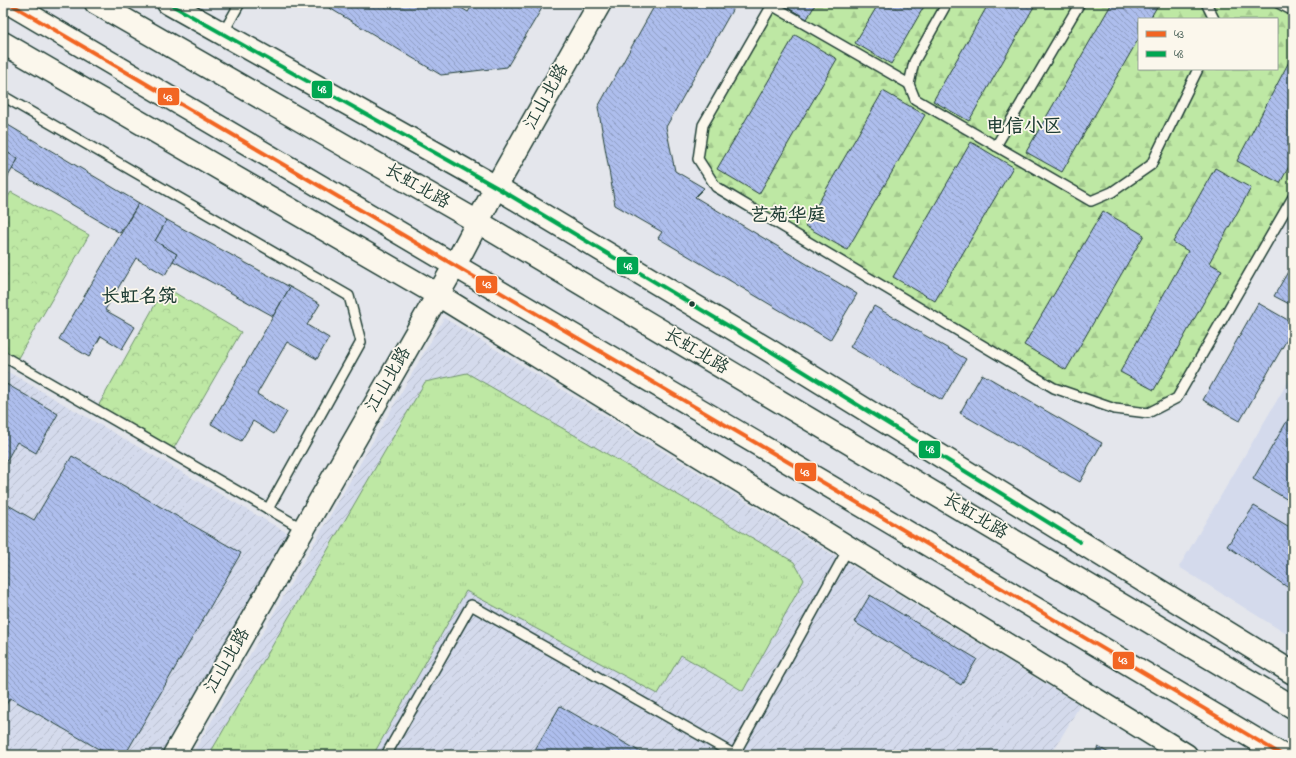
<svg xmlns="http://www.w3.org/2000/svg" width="1296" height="758" font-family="'Indie Flower','LXGW WenKai TC',sans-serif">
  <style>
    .built { fill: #d4daec }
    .industrial { fill: url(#industrial-furrows) }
    .grass { fill: url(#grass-tufts); stroke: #6e926c }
    .forest { fill: url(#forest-firs); stroke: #6e926c; fill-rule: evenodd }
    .park { fill: url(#park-crowns); stroke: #6e926c }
    .building { fill: url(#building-back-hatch); stroke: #1f3d34 }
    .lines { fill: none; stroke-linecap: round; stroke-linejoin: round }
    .service-casing { stroke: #1f3d34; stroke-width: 12 }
    .tertiary-casing { stroke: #1f3d34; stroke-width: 25 }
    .trunk-casing { stroke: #1f3d34; stroke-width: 25 }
    .service { stroke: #fbf7ec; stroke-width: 9 }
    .tertiary { stroke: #fbf7ec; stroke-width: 22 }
    .trunk { stroke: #fbf7ec; stroke-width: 22 }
    .bus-1-casing { stroke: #fbf7ec; stroke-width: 7 }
    .bus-2-casing { stroke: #fbf7ec; stroke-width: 7 }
    .bus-1 { stroke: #f26522; stroke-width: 4 }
    .bus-2 { stroke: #00a651; stroke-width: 4 }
    .bus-dot { fill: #1f3d34; stroke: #fbf7ec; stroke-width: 1.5 }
    .labels { text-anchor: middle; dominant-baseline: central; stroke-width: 3.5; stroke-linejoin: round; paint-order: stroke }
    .street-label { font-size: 18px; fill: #1f3d34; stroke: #fbf7ec }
    .neighbourhood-label { font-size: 19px; font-weight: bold; fill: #1f3d34; stroke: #fbf7ec }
    .line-badge { stroke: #fbf7ec; stroke-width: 1.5 }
    .badge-label { font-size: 11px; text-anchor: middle; font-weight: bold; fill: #fff }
  </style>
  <defs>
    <pattern id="industrial-furrows" width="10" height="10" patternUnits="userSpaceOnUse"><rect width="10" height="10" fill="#d4daec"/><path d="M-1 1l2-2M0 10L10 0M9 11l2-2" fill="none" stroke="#b6bccb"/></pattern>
    <pattern id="grass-tufts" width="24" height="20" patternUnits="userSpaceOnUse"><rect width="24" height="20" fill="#bee8a4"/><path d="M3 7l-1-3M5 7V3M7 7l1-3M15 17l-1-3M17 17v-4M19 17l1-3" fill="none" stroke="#a3c88e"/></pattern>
    <pattern id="forest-firs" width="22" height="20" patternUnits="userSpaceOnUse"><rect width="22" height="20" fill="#bee8a4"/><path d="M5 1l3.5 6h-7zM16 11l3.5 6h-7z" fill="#a3c88e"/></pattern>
    <pattern id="park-crowns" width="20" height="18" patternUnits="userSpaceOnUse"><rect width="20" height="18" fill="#bee8a4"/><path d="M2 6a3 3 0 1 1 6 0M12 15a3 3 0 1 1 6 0" fill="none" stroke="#a3c88e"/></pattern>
    <pattern id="building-back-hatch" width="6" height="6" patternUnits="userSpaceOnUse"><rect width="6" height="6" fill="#aebeed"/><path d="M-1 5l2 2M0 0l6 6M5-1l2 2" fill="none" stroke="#8d9cc1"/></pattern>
  </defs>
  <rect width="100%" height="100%" fill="#e4e6ec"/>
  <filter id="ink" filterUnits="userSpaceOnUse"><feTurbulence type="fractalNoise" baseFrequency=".025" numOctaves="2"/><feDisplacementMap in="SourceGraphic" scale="8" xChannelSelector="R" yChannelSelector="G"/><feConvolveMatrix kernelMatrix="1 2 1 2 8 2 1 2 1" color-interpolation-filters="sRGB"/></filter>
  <g filter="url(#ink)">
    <polygon class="built" points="1293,373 1293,638 1179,567"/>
    <g class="industrial">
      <polygon points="444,318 1080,705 1051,755 192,755"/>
      <polygon points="3,369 298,539 174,755 3,755"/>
    </g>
    <polygon class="grass" points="467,373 794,562 804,580 743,691 681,655 658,694 466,591 373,755 209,755 425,382"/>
    <path class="forest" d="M 768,3 L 1293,3 L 1293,197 L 1177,398 L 1148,413 L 1115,409 L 1054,388 L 716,187 L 698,159 L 703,125 ZM 1139,19 L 1277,19 L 1277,69 L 1139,69 Z"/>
    <g class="park">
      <polygon points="11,192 89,235 15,363 3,356 3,205"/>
      <polygon points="165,287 241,332 171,453 96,410"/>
    </g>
    <g class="building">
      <polygon points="321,3 453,3 468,12 474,3 545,3 507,67 441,75"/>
      <polygon points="656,3 732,3 735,5 666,127 675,171 704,188 695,197 857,294 830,340 658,238 662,232 615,205 598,107"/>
      <polygon points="779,3 816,3 807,19"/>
      <polygon points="879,3 926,3 891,64 855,43"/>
      <polygon points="989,3 1036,3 969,121 933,101"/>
      <polygon points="1112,3 1159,3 1150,19 1139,19 1139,38 1062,172 1026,152"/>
      <polygon points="795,35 837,59 759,194 717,169"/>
      <polygon points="1293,54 1293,159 1280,183 1237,161"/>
      <polygon points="883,91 925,115 847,250 805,226"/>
      <polygon points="3,122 8,125 3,134"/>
      <polygon points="8,125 139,203 120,233 12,169 18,159 3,150 3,134"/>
      <polygon points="971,142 1013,167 935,301 893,277"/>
      <polygon points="3,150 18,159 6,180 3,179"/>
      <polygon points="1215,168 1251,188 1209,263 1222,270 1154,390 1120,372 1188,251 1173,242"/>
      <polygon points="139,203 167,220 155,241 177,254 165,275 136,258 105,310 135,327 122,349 101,336 89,357 59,339"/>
      <polygon points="1103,211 1144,235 1066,370 1024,345"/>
      <polygon points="167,220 290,287 273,316 173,261 177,254 155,241"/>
      <polygon points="1293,263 1293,306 1274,296"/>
      <polygon points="290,287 320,304 307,325 329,338 317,359 287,342 257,394 287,412 274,434 253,421 241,441 211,424"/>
      <polygon points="1258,303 1293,323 1293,329 1240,421 1203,400"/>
      <polygon points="874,306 966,359 942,400 850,347"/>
      <polygon points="982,374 1102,443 1080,482 960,413"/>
      <polygon points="3,382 58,414 36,453 17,442 3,467"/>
      <polygon points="1293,411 1293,503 1253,479"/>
      <polygon points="72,456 241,553 125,755 99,755 102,751 10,698 3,710 3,502 34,520"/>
      <polygon points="1254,506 1293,529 1293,591 1227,546"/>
      <polygon points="870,595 977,659 961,685 854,622"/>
      <polygon points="560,706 646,755 532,755"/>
      <polygon points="1098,747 1113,755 1094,755"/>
    </g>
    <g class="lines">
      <defs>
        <g id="service">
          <polyline points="768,3 909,84"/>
          <polyline points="947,3 914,62 909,84 915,99 1091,201 1112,192 1151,165 1198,69"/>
          <polyline points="1206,3 1214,19"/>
          <polyline points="1278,3 1293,11"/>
          <polyline points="772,5 703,125 698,159 716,187 1054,388 1115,409 1148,413 1177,398 1293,197"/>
          <polyline points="222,35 240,3"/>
          <polyline points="3,96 349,296 361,342 268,509"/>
          <polyline points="996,146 1080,3"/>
          <polyline points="3,356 303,529"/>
          <polyline points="386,755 471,605 735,755"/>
          <polyline points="734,755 849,547"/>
        </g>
        <g id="tertiary">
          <polyline points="168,3 496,187 767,349 1293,673"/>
          <polyline points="3,43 438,295 1186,755"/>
          <polyline points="174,755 455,265 496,187 600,3"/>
        </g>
        <g id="trunk">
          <polyline points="9,3 863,506 1282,755"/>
          <polyline points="96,3 478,222 1293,707"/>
        </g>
      </defs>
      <use href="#service" class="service-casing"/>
      <use href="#tertiary" class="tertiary-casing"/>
      <use href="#trunk" class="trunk-casing"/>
      <use href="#service" class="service"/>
      <use href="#tertiary" class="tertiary"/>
      <use href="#trunk" class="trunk"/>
      <defs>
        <polyline id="bus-1" points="9,3 863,506 1282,755"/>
        <polyline id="bus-2" points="168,3 496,187 767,349 1080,542"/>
      </defs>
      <use href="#bus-1" class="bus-1-casing"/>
      <use href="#bus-2" class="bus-2-casing"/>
      <use href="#bus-1" class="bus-1"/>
      <use href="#bus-2" class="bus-2"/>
    </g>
  </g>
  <circle class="bus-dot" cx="692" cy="304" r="3.5"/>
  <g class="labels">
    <g class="street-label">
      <text transform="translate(547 97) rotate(-61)">江山北路</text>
      <text transform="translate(417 187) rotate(30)">长虹北路</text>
      <text transform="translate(696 352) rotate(31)">长虹北路</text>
      <text transform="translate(389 380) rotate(-60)">江山北路</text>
      <text transform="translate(975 517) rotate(31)">长虹北路</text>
      <text transform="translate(228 661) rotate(-60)">江山北路</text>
    </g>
    <g class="neighbourhood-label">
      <text x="1024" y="127">电信小区</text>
      <text x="788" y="216">艺苑华庭</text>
      <text x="139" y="297">长虹名筑</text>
    </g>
  </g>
  <g class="line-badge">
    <rect x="311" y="80" width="22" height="19" rx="4" fill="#00a651"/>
    <rect x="157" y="87" width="23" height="19" rx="4" fill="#f26522"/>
    <rect x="616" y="256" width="23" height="19" rx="4" fill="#00a651"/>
    <rect x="475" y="275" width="23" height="19" rx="4" fill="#f26522"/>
    <rect x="918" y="440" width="23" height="19" rx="4" fill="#00a651"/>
    <rect x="794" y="462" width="23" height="20" rx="4" fill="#f26522"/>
    <rect x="1112" y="651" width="23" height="19" rx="4" fill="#f26522"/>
  </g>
  <g class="badge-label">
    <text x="322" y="93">48</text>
    <text x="168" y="101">43</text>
    <text x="628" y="270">48</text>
    <text x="487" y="288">43</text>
    <text x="930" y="453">48</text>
    <text x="805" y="476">43</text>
    <text x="1123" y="664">43</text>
  </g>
  <rect width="1296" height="758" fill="none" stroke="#fbf7ec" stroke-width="16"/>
  <rect x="8" y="8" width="1280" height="742" fill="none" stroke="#1f3d34" stroke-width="1.5" filter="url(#ink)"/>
  <rect x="1138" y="18" width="140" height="52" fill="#fbf7ec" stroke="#a3ada2"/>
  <rect x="1146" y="31" width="20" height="6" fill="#f26522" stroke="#a3ada2"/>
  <text x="1174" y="38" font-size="12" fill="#1f3d34">43</text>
  <rect x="1146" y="51" width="20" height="6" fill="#00a651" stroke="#a3ada2"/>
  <text x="1174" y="58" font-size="12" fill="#1f3d34">48</text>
</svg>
